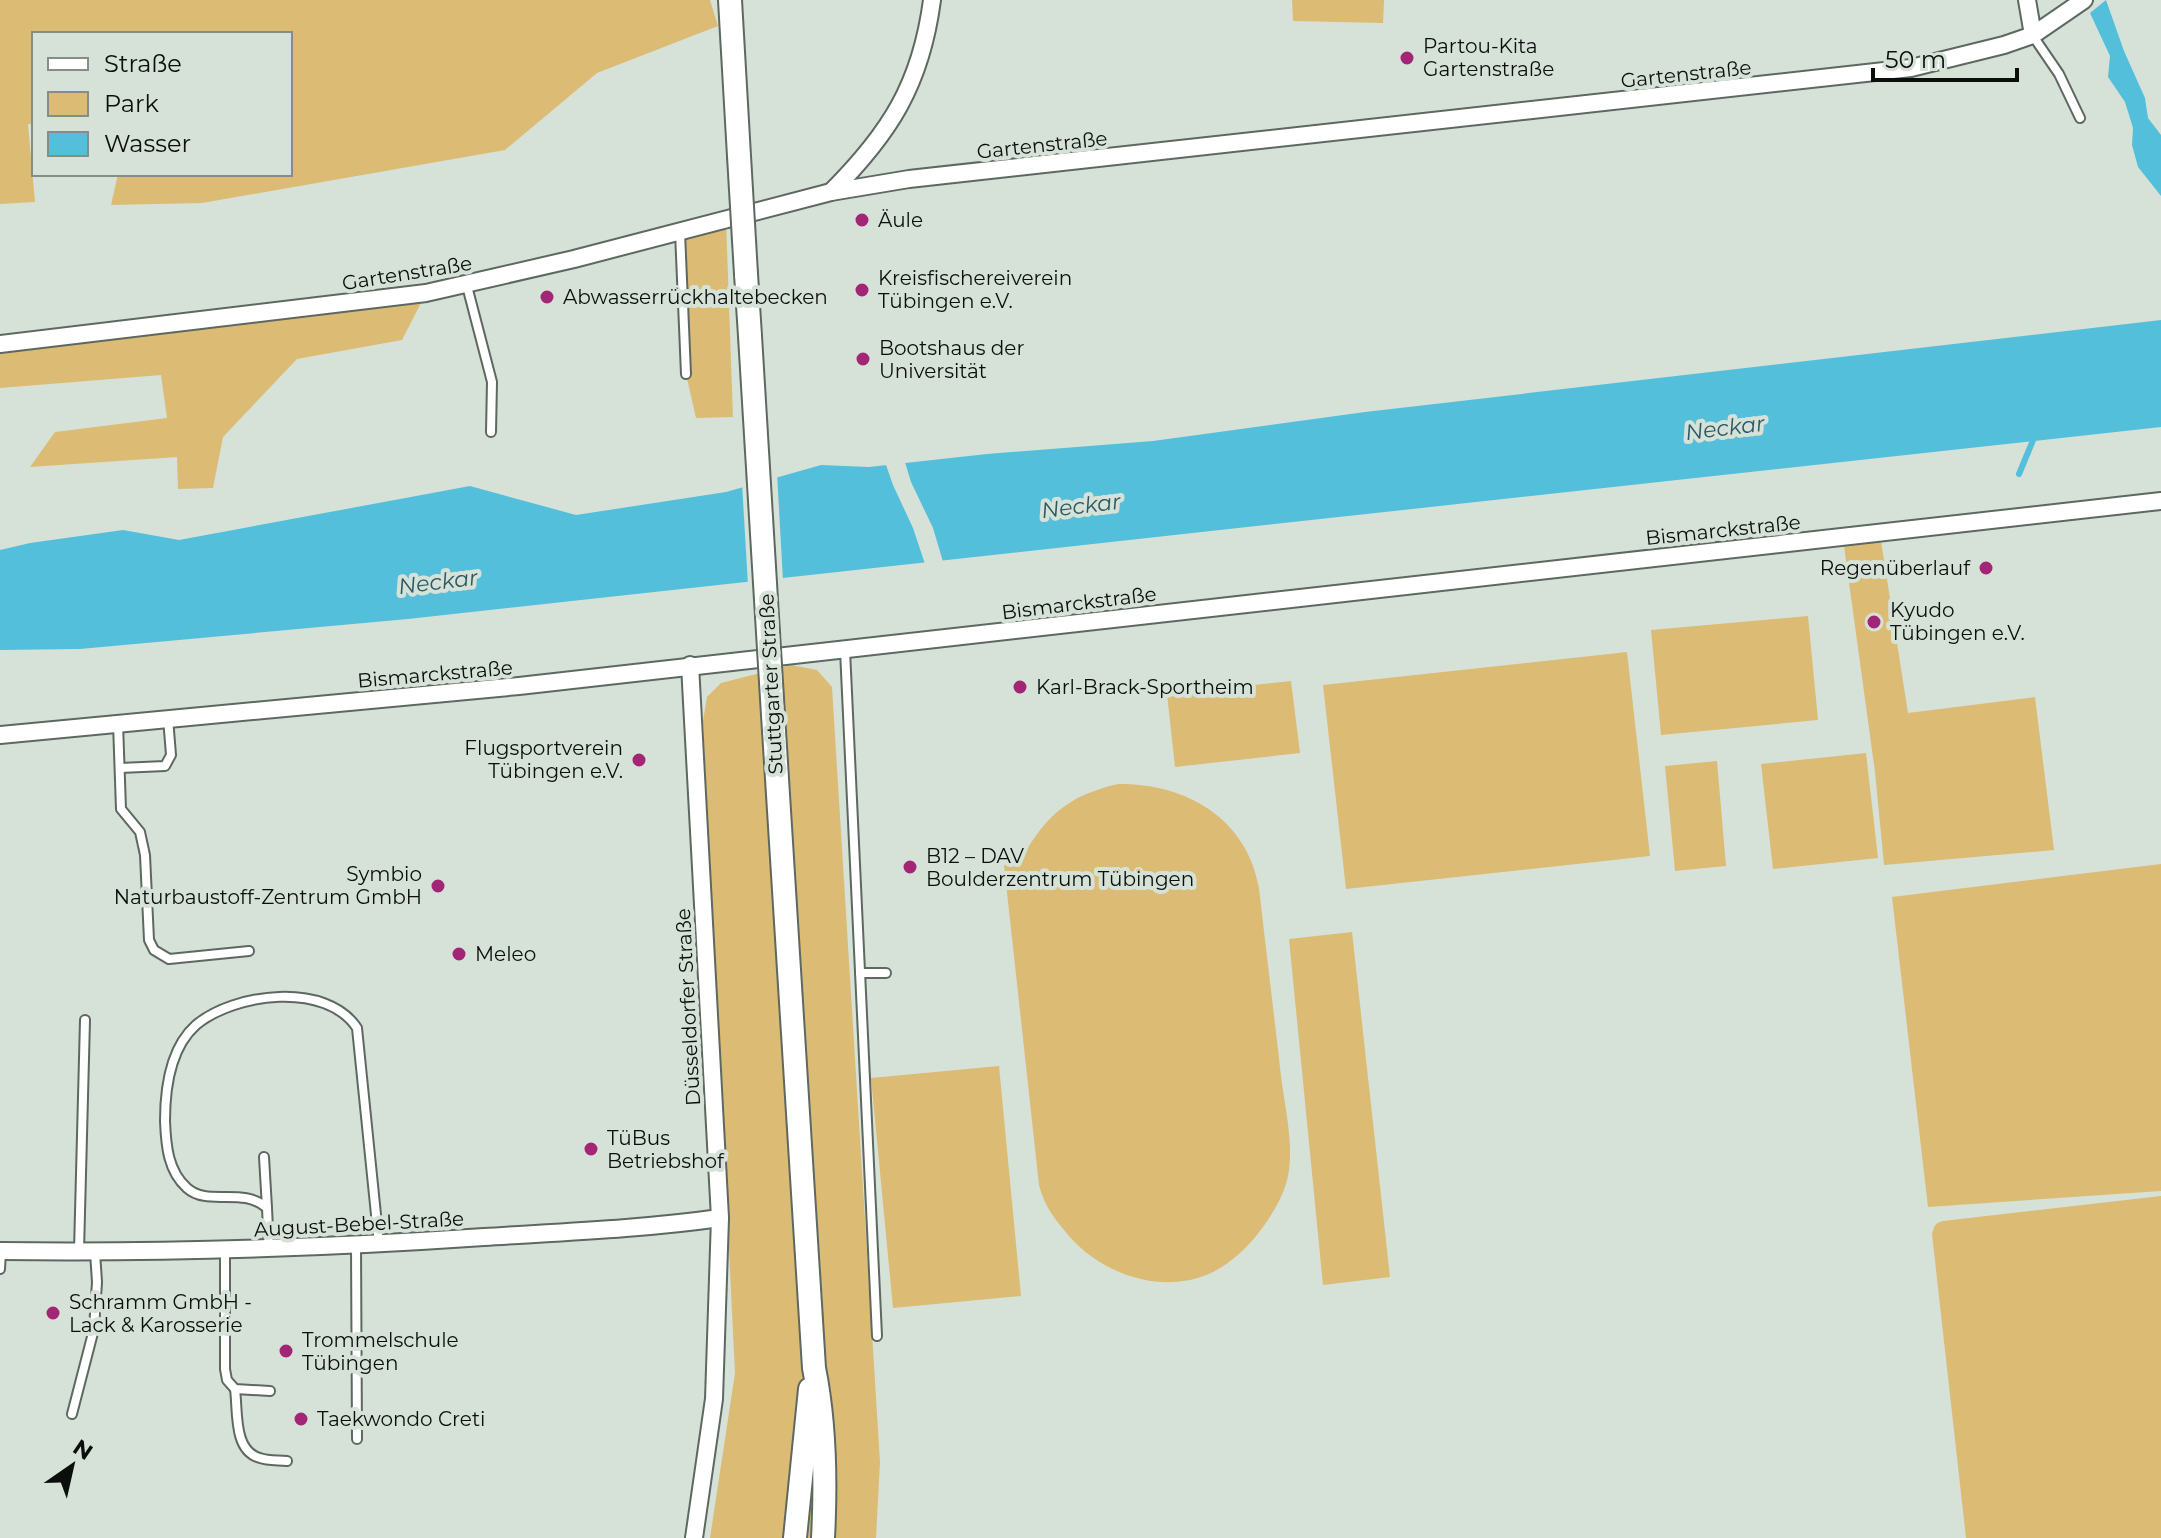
<svg xmlns="http://www.w3.org/2000/svg" width="2161" height="1538" font-family="Montserrat,sans-serif">
  <style>
    .green { fill: #dcbb75 }
    .water { fill: #54bfdb }
    .pier { fill: #d6e2d8 }
    .lines { fill: none; stroke-linecap: round; stroke-linejoin: round }
    .stream { stroke: #54bfdb; stroke-width: 6 }
    .lane-casing { stroke: #5d6860; stroke-width: 12 }
    .street-casing { stroke: #5d6860; stroke-width: 20 }
    .secondary-casing { stroke: #5d6860; stroke-width: 26 }
    .lane { stroke: #fff; stroke-width: 8 }
    .street { stroke: #fff; stroke-width: 16 }
    .secondary { stroke: #fff; stroke-width: 22 }
    .secondary-bridge-casing { stroke: #5d6860; stroke-width: 26; stroke-linecap: butt }
    .secondary-bridge { stroke: #fff; stroke-width: 22 }
    .poi-dot { fill: #a32576; stroke: #d6e2d8; stroke-width: 3 }
    .labels { text-anchor: middle; dominant-baseline: central; stroke-width: 8; stroke-linejoin: round; paint-order: stroke }
    .poi-label { font-size: 20px; fill: #0b0f0c; stroke: #d6e2d8; text-anchor: start }
    .street-label { font-size: 20px; fill: #0b0f0c; stroke: #d6e2d8 }
    .water-label { font-size: 22px; font-style: italic; fill: #2b5965; stroke: #d6e2d8 }
  </style>
  <rect width="100%" height="100%" fill="#d6e2d8"/>
  <g class="green">
    <polygon points="0,0 710,0 718,26 597,73 505,150 202,203 111,205 118,174 290,174 290,34 34,34 34,124 28,124 35,202 0,204"/>
    <polygon points="1292,0 1384,0 1383,23 1293,21"/>
    <polygon points="726,220 733,417 696,418 686,374 680,232"/>
    <polygon points="426,293 402,340 297,359 223,437 213,488 178,489 177,457 30,467 55,432 167,418 161,375 0,388 0,344"/>
    <polygon points="1881,541 1908,713 2035,697 2054,850 1884,865 1875,772 1844,546"/>
    <polygon points="1808,616 1818,720 1661,735 1651,630"/>
    <polygon points="1627,652 1650,856 1346,889 1323,685"/>
    <polygon points="791,665 817,670 832,687 880,1462 876,1538 710,1538 735,1373 703,721 707,697 721,683"/>
    <polygon points="1291,681 1300,753 1175,767 1167,694"/>
    <polygon points="1866,753 1878,858 1773,869 1761,764"/>
    <polygon points="1717,761 1726,866 1675,871 1665,766"/>
    <path d="M 1118,784 C 1185,783 1247,818 1259,888 C 1266,951 1274,1013 1281,1076 C 1285,1110 1296,1151 1286,1184 C 1281,1200 1272,1214 1263,1227 C 1250,1245 1233,1262 1213,1272 C 1165,1296 1103,1275 1070,1237 C 1056,1221 1044,1206 1039,1185 L 1004,865 L 1019,864 C 1043,818 1066,796 1118,784 Z"/>
    <polygon points="2161,864 2161,1191 1928,1207 1892,897"/>
    <polygon points="1352,932 1390,1277 1323,1285 1289,939"/>
    <polygon points="999,1066 1021,1296 893,1308 871,1078"/>
    <path d="M 2161,1196 L 2161,1538 L 1966,1538 L 1932,1234 C 1934,1226 1935,1223 1943,1221 Z"/>
  </g>
  <g class="water">
    <polygon points="2106,0 2124,51 2145,98 2148,118 2161,135 2161,196 2138,167 2132,145 2133,128 2125,102 2108,77 2110,56 2090,13"/>
    <polygon points="2161,320 2161,427 408,619 80,649 0,650 0,550 30,543 123,530 179,540 470,486 576,515 726,492 821,465 869,467 987,454 1153,441 1365,412"/>
  </g>
  <g class="pier">
    <polygon points="904,459 911,482 933,528 944,565 926,567 913,528 893,485 885,462"/>
    <polygon points="777,473 783,581 748,585 742,483"/>
  </g>
  <g class="lines">
    <polyline class="stream" points="2019,474 2036,433"/>
    <defs>
      <g id="lane">
        <polyline points="2033,36 2059,74 2080,118"/>
        <polyline points="680,232 686,374"/>
        <polyline points="467,286 492,382 491,432"/>
        <polyline points="845,650 877,1336"/>
        <polyline points="118,723 121,809 140,832 145,855 149,940 154,950 169,959 249,951"/>
        <polyline points="120,768 165,766 171,755 168,718"/>
        <polyline points="860,973 886,973"/>
        <polyline points="264,1157 267,1208"/>
        <polyline points="356,1245 357,1439"/>
        <path d="M 269,1249 L 267,1208 C 242,1186 208,1207 187,1188 C 168,1171 166,1146 165,1121 C 165,1088 170,1048 196,1025 C 234,993 326,981 357,1028 L 379,1244"/>
        <polyline points="225,1250 225,1369 227,1380 235,1389 270,1391"/>
        <polyline points="79,1251 85,1020"/>
        <polyline points="0,1269 1,1251"/>
        <path d="M 235,1389 C 238,1411 233,1451 260,1458 C 268,1461 278,1460 287,1461"/>
        <polyline points="72,1414 94,1329 97,1282 95,1252"/>
      </g>
      <g id="street">
        <polyline points="2027,0 2033,35"/>
        <path d="M 831,192 C 890,133 921,84 932,0"/>
        <polyline points="0,344 426,293 574,259 831,192 909,179 1911,68 2004,45 2033,35 2084,0"/>
        <polyline points="690,665 720,1218 714,1399 694,1538"/>
        <polyline points="0,735 519,686 2161,501"/>
        <path d="M 0,1251 C 162,1253 323,1248 484,1237 C 563,1232 642,1229 720,1218"/>
      </g>
      <g id="secondary">
        <polyline points="730,0 739,156"/>
        <polyline points="746,274 750,336"/>
        <path d="M 773,715 L 814,1368 C 825,1423 826,1481 823,1538"/>
        <polyline points="795,1538 810,1389"/>
      </g>
    </defs>
    <use href="#lane" class="lane-casing"/>
    <use href="#street" class="street-casing"/>
    <use href="#secondary" class="secondary-casing"/>
    <use href="#lane" class="lane"/>
    <use href="#street" class="street"/>
    <use href="#secondary" class="secondary"/>
    <defs>
      <g id="secondary-bridge">
        <polyline points="739,156 746,274"/>
        <polyline points="750,336 773,715"/>
      </g>
    </defs>
    <use href="#secondary-bridge" class="secondary-bridge-casing"/>
    <use href="#secondary-bridge" class="secondary-bridge"/>
  </g>
  <g class="poi-dot">
    <circle cx="1407" cy="58" r="8"/>
    <circle cx="862" cy="220" r="8"/>
    <circle cx="862" cy="290" r="8"/>
    <circle cx="547" cy="297" r="8"/>
    <circle cx="863" cy="359" r="8"/>
    <circle cx="1986" cy="568" r="8"/>
    <circle cx="1874" cy="622" r="8"/>
    <circle cx="1020" cy="687" r="8"/>
    <circle cx="639" cy="760" r="8"/>
    <circle cx="910" cy="867" r="8"/>
    <circle cx="438" cy="886" r="8"/>
    <circle cx="459" cy="954" r="8"/>
    <circle cx="591" cy="1149" r="8"/>
    <circle cx="53" cy="1313" r="8"/>
    <circle cx="286" cy="1351" r="8"/>
    <circle cx="301" cy="1419" r="8"/>
  </g>
  <g class="labels">
    <g class="poi-label">
      <text x="1423" y="46">Partou-Kita<tspan x="1423" dy="23">Gartenstraße</tspan></text>
      <text x="878" y="220">Äule</text>
      <text x="878" y="278">Kreisfischereiverein<tspan x="878" dy="23">Tübingen e.V.</tspan></text>
      <text x="563" y="297">Abwasserrückhaltebecken</text>
      <text x="879" y="348">Bootshaus der<tspan x="879" dy="23">Universität</tspan></text>
      <text x="1970" y="568" text-anchor="end">Regenüberlauf</text>
      <text x="1890" y="610">Kyudo<tspan x="1890" dy="23">Tübingen e.V.</tspan></text>
      <text x="1036" y="687">Karl-Brack-Sportheim</text>
      <text x="623" y="748" text-anchor="end">Flugsportverein<tspan x="623" dy="23">Tübingen e.V.</tspan></text>
      <text x="926" y="856">B12 – DAV<tspan x="926" dy="23">Boulderzentrum Tübingen</tspan></text>
      <text x="422" y="874" text-anchor="end">Symbio<tspan x="422" dy="23">Naturbaustoff-Zentrum GmbH</tspan></text>
      <text x="475" y="954">Meleo</text>
      <text x="607" y="1138">TüBus<tspan x="607" dy="23">Betriebshof</tspan></text>
      <text x="69" y="1302">Schramm GmbH -<tspan x="69" dy="23">Lack &amp; Karosserie</tspan></text>
      <text x="302" y="1340">Trommelschule<tspan x="302" dy="23">Tübingen</tspan></text>
      <text x="317" y="1419">Taekwondo Creti</text>
    </g>
    <g class="street-label">
      <text transform="translate(1686 74) rotate(-6)">Gartenstraße</text>
      <text transform="translate(1042 145) rotate(-6)">Gartenstraße</text>
      <text transform="translate(407 273) rotate(-9)">Gartenstraße</text>
      <text transform="translate(1723 530) rotate(-6)">Bismarckstraße</text>
      <text transform="translate(1079 603) rotate(-7)">Bismarckstraße</text>
      <text transform="translate(435 674) rotate(-5)">Bismarckstraße</text>
      <text transform="translate(771 684) rotate(-93)">Stuttgarter Straße</text>
      <text transform="translate(688 1007) rotate(-93)">Düsseldorfer Straße</text>
      <text transform="translate(359 1224) rotate(-3)">August-Bebel-Straße</text>
    </g>
    <g class="water-label">
      <text transform="translate(1725 428) rotate(-7)">Neckar</text>
      <text transform="translate(1081 506) rotate(-7)">Neckar</text>
      <text transform="translate(438 582) rotate(-7)">Neckar</text>
    </g>
  </g>
  <rect x="32" y="32" width="260" height="144" fill="#d6e2d8" stroke="#858e86" stroke-width="2"/>
  <rect x="48" y="58" width="40" height="12" fill="#ffffff" stroke="#858e86" stroke-width="2"/>
  <text x="104" y="72" font-size="24" fill="#0b0f0c">Straße</text>
  <rect x="48" y="92" width="40" height="24" fill="#dcbb75" stroke="#858e86" stroke-width="2"/>
  <text x="104" y="112" font-size="24" fill="#0b0f0c">Park</text>
  <rect x="48" y="132" width="40" height="24" fill="#54bfdb" stroke="#858e86" stroke-width="2"/>
  <text x="104" y="152" font-size="24" fill="#0b0f0c">Wasser</text>
  <g transform="translate(72 1466) rotate(34)" stroke="#d6e2d8" stroke-width="6" paint-order="stroke">
  <path d="M0-6L14 30L0 20L-14 30Z" fill="#0b0f0c"/>
  <text y="-12" font-size="22" font-weight="bold" text-anchor="middle" fill="#0b0f0c">N</text>
  </g>
  <path d="M1873 68v12h144v-12" fill="none" stroke="#0b0f0c" stroke-width="4"/>
  <text x="1885" y="68" font-size="24" fill="#0b0f0c" stroke="#d6e2d8" stroke-width="6" paint-order="stroke">50 m</text>
</svg>
